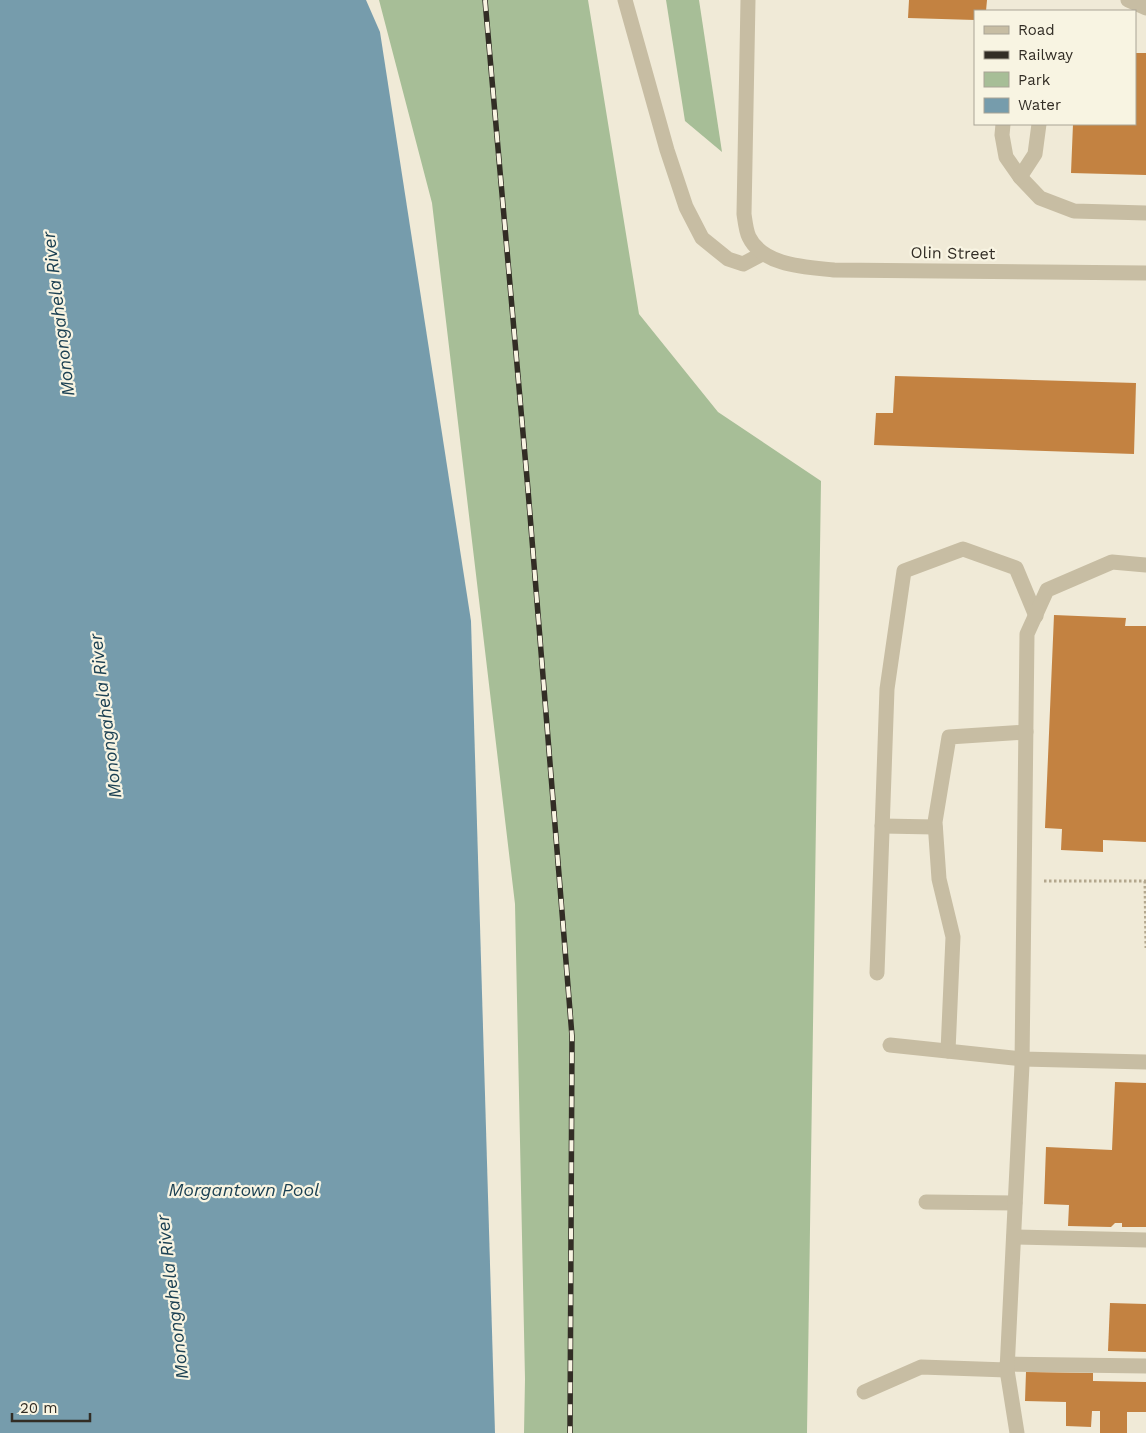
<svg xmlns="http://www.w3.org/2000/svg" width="1146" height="1433" font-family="'Work Sans',sans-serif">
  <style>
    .green { fill: #a7be97 }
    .water { fill: #769cac }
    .building { fill: #c38241 }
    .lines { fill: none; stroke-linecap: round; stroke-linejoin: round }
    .path { stroke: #b3a78e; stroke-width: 3; stroke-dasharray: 2.5 2.5; stroke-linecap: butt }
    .lane { stroke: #c7bda3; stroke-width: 15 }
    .street { stroke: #c7bda3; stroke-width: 15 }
    .rail-casing { stroke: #322d25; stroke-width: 5.5 }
    .rail { stroke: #f8f4e2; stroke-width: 4; stroke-dasharray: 11; stroke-linecap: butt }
    .labels { text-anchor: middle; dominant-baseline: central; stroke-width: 4.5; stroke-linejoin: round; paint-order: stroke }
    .street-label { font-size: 16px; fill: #322d25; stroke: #f8f4e2 }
    .water-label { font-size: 18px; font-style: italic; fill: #1c4153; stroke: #f8f4e2 }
  </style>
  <rect width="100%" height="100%" fill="#f0ead7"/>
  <g class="green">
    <polygon points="379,0 588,0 639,314 718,412 821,481 807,1433 524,1433 525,1379 515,904 432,203"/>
    <polygon points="666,0 699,0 722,152 685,121"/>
  </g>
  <polygon class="water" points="0,0 366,0 380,32 471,621 495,1433 0,1433"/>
  <g class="building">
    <polygon points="909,0 987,0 986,11 975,11 975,20 908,18"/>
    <polygon points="1135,53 1146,53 1146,175 1071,173 1073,124 1135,124"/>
    <polygon points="895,376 1136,383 1134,454 874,445 876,413 893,413"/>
    <polygon points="1054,615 1126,618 1125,626 1146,626 1146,842 1103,840 1103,852 1061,850 1062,829 1045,828"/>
    <polygon points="1115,1082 1146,1083 1146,1227 1122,1227 1122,1223 1115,1223 1111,1227 1068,1226 1069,1205 1044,1204 1046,1147 1112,1150"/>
    <polygon points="1110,1303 1146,1304 1146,1352 1108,1351"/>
    <polygon points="1026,1372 1093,1373 1093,1381 1146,1382 1146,1412 1127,1412 1127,1433 1100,1433 1100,1411 1092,1411 1091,1427 1066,1426 1066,1402 1025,1401"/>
  </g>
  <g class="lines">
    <g class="path">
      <polyline points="1044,881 1146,881"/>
      <polyline points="1145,881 1146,948"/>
    </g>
    <g class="lane">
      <polyline points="625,0 667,150 686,207 702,238 728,259 743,264 762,254"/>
      <polyline points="1128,0 1146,8"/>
      <polyline points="1003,124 1002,135 1006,157 1020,177 1040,198 1074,211 1146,213"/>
      <polyline points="1020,177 1035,154 1039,124"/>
      <polyline points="882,826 935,827"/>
      <polyline points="877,973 887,689 904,571 963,549 1016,568 1036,616"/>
      <polyline points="890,1045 1022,1059 1146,1062"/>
      <polyline points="948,1051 953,937 939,879 935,822 949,737 1026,732"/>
      <polyline points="926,1202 1015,1203"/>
      <polyline points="1014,1237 1146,1240"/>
      <polyline points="1007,1364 1146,1366"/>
      <polyline points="864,1392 921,1367 1007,1370"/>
      <polyline points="1017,1433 1007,1370 1022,1065 1027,634 1047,590 1112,562 1146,565"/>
    </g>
    <path class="street" d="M 748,0 L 744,214 C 745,221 746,231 749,237 C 763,266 806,267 834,270 L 1146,273"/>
    <defs>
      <polyline id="rail" points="485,0 528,490 572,1036 570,1433"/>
    </defs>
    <use href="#rail" class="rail-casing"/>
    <use href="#rail" class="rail"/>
  </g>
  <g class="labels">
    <g class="street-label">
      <text transform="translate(953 253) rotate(1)">Olin Street</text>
    </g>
    <g class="water-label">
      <text transform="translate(58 314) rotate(-97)">Monongahela River</text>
      <text transform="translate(105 716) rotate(-97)">Monongahela River</text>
      <text x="244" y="1189">Morgantown Pool</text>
      <text transform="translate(172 1297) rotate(-97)">Monongahela River</text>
    </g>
  </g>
  <rect x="974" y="10" width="162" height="115" fill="#f8f4e2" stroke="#a9a496"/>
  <rect x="984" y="26" width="25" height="8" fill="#c7bda3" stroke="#a9a496"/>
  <text x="1018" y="35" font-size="15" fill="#322d25">Road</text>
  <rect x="984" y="51" width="25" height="8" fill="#322d25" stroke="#a9a496"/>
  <text x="1018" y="60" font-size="15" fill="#322d25">Railway</text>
  <rect x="984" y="72" width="25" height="15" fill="#a7be97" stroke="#a9a496"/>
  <text x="1018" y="85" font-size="15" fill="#322d25">Park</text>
  <rect x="984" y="98" width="25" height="15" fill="#769cac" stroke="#a9a496"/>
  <text x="1018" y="110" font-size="15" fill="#322d25">Water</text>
  <path d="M12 1413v8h78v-8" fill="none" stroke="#322d25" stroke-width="2.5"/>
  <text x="20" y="1413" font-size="15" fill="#322d25" stroke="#f8f4e2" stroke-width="4" paint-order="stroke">20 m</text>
</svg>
